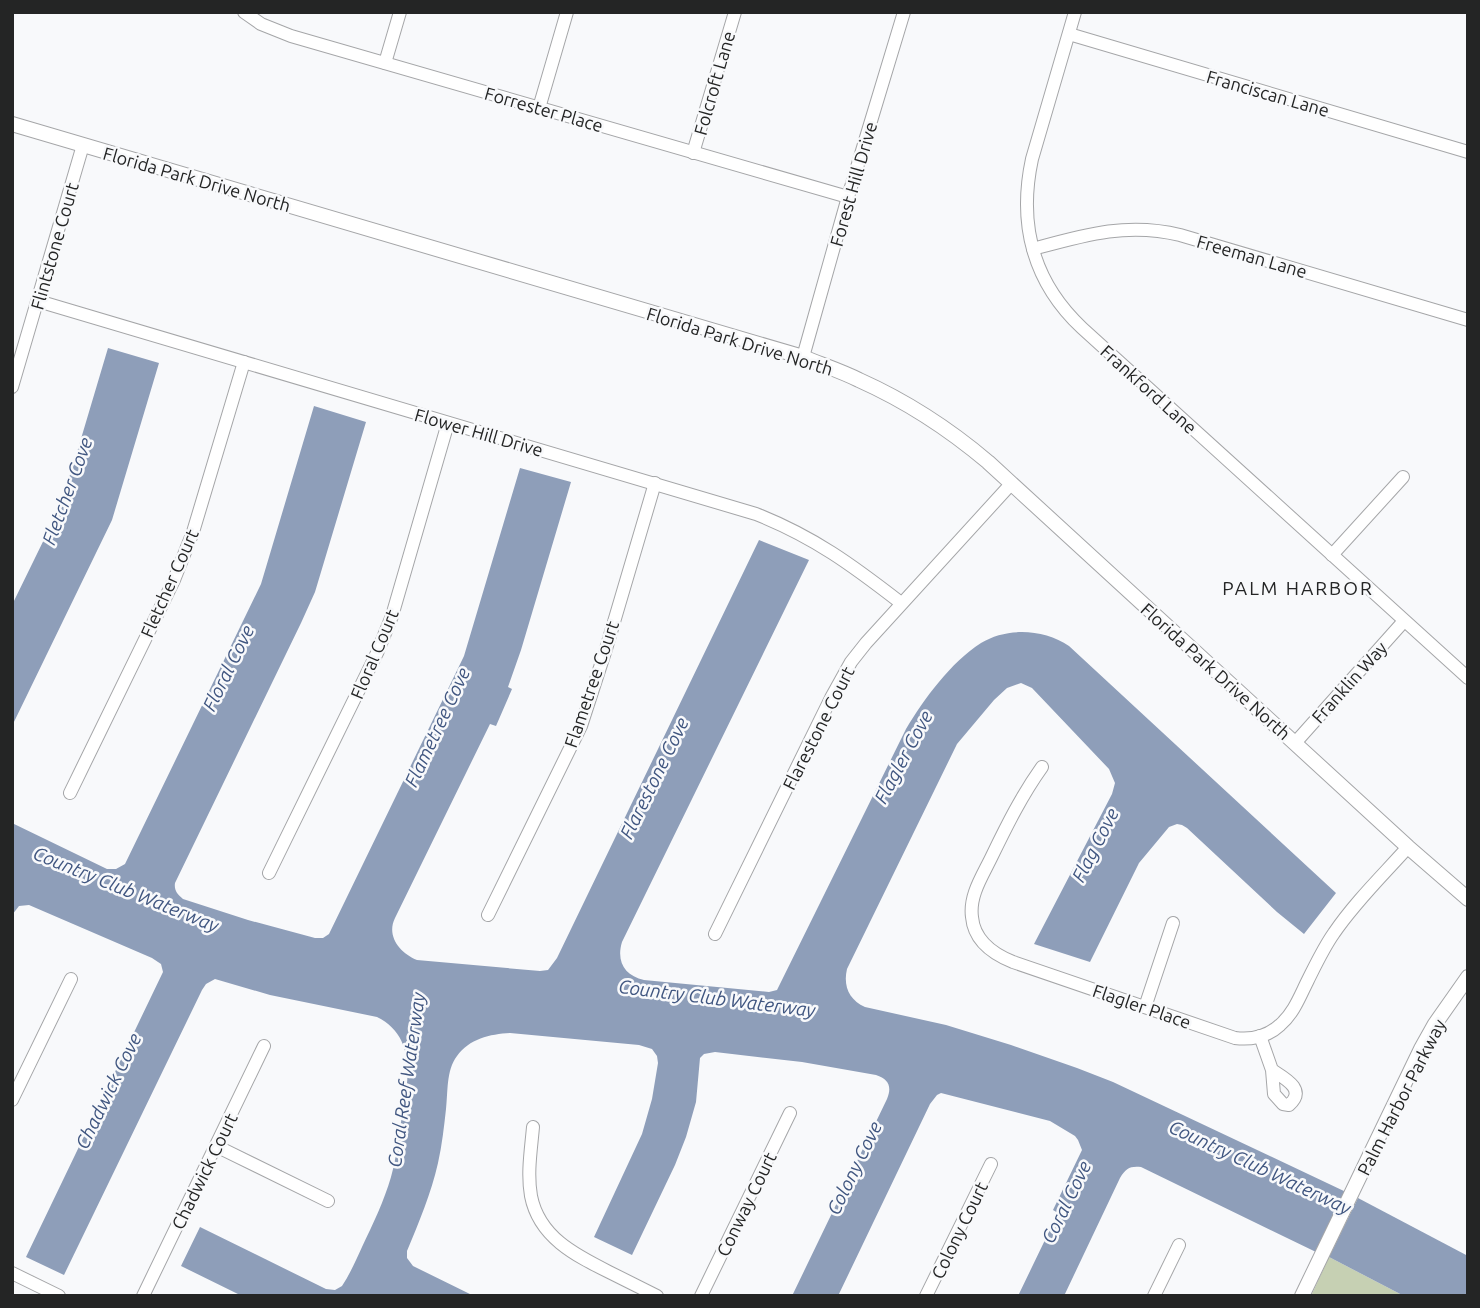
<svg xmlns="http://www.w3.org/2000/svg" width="1480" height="1308" font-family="Ubuntu,sans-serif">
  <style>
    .green { fill: #c6d0b3 }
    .water { fill: #8e9eb9 }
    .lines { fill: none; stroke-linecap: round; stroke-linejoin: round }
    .minor-casing { stroke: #a5a6a8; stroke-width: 14 }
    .tertiary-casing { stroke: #a5a6a8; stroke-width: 16 }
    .minor { stroke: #fff; stroke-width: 12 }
    .tertiary { stroke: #fff; stroke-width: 14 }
    .labels { text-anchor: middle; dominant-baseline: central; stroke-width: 5; stroke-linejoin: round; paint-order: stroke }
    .street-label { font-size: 18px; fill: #242525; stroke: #f8f9fb }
    .water-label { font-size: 19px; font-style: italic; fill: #405680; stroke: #f8f9fb }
    .neighbourhood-label { font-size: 19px; letter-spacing: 2px; fill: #242525; stroke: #f8f9fb }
  </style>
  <rect width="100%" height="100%" fill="#f8f9fb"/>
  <polygon class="green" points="1329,1257 1404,1296 1311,1296"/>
  <g class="water">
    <polygon points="108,348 159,363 112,520 12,726 12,605 56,515 72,469"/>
    <path d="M 314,406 L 366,422 L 315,592 L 301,623 L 175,883 C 174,890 177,894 183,899 L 248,920 L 315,938 L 323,938 L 329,934 L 464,656 L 520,468 L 571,482 L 521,650 L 508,687 L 512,689 L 496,726 L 490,724 L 395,918 C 386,936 400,953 417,960 L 540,971 L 548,970 L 557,958 L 759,540 L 809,560 L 622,942 C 616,962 625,976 644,980 L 769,992 L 777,990 L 906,729 C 924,699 951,662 981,643 C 1007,627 1044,629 1069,646 L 1336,893 L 1304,934 L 1277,912 L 1187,828 L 1182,825 L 1177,824 L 1169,827 L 1139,863 L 1090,962 L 1034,944 L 1112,794 L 1115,783 L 1109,769 L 1032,688 L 1021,683 L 1007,688 L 994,700 L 957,744 L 847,969 C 843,986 849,1000 865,1007 L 946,1025 L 1011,1045 L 1077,1068 L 1113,1082 L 1346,1192 L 1316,1252 L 1141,1167 C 1130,1166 1126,1168 1120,1178 L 1064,1296 L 1018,1296 L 1058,1213 L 1053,1210 L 1082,1150 L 1078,1140 L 1075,1136 L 1050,1121 L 941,1093 L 937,1095 L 930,1104 L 838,1296 L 792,1296 L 887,1099 C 892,1087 889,1079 876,1075 L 802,1062 L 715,1052 L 704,1054 L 700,1058 L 696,1102 L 686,1137 L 675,1165 L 632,1255 L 594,1237 L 642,1134 L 652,1099 L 658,1063 L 657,1056 L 652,1049 L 639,1045 L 510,1033 C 490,1034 469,1039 457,1056 C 446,1070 448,1093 446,1109 C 444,1127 442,1145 438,1163 C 431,1194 419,1222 407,1251 L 407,1258 L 413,1266 L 474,1296 L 242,1296 L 181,1266 L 200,1227 L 326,1289 L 335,1290 L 342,1286 C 350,1274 356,1260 362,1247 C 373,1224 384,1201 391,1177 C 395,1163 397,1149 399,1134 C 405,1095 423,1040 377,1017 L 270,995 L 215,979 L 206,984 L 202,990 L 64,1275 L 26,1257 L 163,972 L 161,964 L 152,958 L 29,905 L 19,906 L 12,915 L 12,823 L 107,869 L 116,869 L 125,864 L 261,584 Z"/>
    <polygon points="1358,1198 1468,1256 1468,1296 1404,1296 1329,1257"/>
  </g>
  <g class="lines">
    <defs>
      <g id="minor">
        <polyline points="244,12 261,24 291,36 848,197"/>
        <path d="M 1075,12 L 1032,159 C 1018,224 1033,282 1082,328 L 1468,678"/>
        <polyline points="1069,34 1468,152"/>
        <polyline points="385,63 400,12"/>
        <polyline points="539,108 567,12"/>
        <polyline points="693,153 735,12"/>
        <path d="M 1033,249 C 1084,235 1127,222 1180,235 L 1468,320"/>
        <path d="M 38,301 L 756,514 C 814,537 852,565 901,603"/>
        <polyline points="803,357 848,197 904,12"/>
        <polyline points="12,387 83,145"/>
        <polyline points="1332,555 1403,477"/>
        <polyline points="1295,743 1404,621"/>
        <path d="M 1042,767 C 1022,795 1007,825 992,856 C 983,875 969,895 972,917 C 974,940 993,954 1013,962 L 1235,1038 C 1251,1040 1267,1037 1280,1025 C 1294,1013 1300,996 1308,980 C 1316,964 1324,947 1334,933 C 1355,902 1383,875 1408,847"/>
        <polyline points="70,793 174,580 193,532 244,362"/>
        <polyline points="269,873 377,653 392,616 448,423"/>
        <polyline points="488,915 581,726 606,649 655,483"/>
        <polyline points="715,934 831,698 851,662 866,643 1011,484"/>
        <polyline points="1145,1007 1173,923"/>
        <path d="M 1260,1036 L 1272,1070 L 1274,1094 L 1283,1104 L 1289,1105 C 1307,1089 1284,1078 1272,1070"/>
        <polyline points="12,1100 71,979"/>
        <path d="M 533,1127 C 531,1150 527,1173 531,1196 C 539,1237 575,1255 609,1272 C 625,1280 641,1288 657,1296"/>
        <polyline points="216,1146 328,1201"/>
        <polyline points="12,1273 59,1296"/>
        <polyline points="143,1296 264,1046"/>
        <polyline points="701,1296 790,1113"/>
        <polyline points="926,1296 991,1164"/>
        <polyline points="1154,1296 1179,1245"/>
      </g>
      <g id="tertiary">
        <path d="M 12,124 L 803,357 C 822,365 841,371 859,380 C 906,401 949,429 988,462 L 1408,847 L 1468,899"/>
        <polyline points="1302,1296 1421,1049 1435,1024 1468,977"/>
      </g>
    </defs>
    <use href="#minor" class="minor-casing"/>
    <use href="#tertiary" class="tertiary-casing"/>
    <use href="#minor" class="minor"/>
    <use href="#tertiary" class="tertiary"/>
  </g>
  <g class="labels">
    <g class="street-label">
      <text transform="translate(714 83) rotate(-74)">Folcroft Lane</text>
      <text transform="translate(1268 93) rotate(16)">Franciscan Lane</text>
      <text transform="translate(544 109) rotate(16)">Forrester Place</text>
      <text transform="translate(197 179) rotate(16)">Florida Park Drive North</text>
      <text transform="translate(853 184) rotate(-74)">Forest Hill Drive</text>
      <text transform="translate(54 246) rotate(-74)">Flintstone Court</text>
      <text transform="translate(1252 256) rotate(16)">Freeman Lane</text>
      <text transform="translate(740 341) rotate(17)">Florida Park Drive North</text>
      <text transform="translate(1149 389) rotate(42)">Frankford Lane</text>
      <text transform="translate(479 432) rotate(16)">Flower Hill Drive</text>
      <text transform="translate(169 583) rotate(-66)">Fletcher Court</text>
      <text transform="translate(374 654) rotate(-67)">Floral Court</text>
      <text transform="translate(1216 671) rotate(42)">Florida Park Drive North</text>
      <text transform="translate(1349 682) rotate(-48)">Franklin Way</text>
      <text transform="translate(591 684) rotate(-71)">Flametree Court</text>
      <text transform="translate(818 728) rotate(-63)">Flarestone Court</text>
      <text transform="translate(1142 1006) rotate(19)">Flagler Place</text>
      <text transform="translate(1401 1097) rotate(-63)">Palm Harbor Parkway</text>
      <text transform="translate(204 1171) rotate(-64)">Chadwick Court</text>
      <text transform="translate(746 1204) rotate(-64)">Conway Court</text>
      <text transform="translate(959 1230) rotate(-64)">Colony Court</text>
    </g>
    <g class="water-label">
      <text transform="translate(67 491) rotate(-70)">Fletcher Cove</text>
      <text transform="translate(228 668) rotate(-64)">Floral Cove</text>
      <text transform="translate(437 727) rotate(-65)">Flametree Cove</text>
      <text transform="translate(903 757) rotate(-62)">Flagler Cove</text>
      <text transform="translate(654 778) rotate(-64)">Flarestone Cove</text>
      <text transform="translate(1095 845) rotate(-63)">Flag Cove</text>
      <text transform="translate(126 889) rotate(22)">Country Club Waterway</text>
      <text transform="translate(717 998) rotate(7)">Country Club Waterway</text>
      <text transform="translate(406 1080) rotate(-82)">Coral Reef Waterway</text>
      <text transform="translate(108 1091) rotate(-64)">Chadwick Cove</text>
      <text transform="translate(1260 1167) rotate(25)">Country Club Waterway</text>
      <text transform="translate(854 1168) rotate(-64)">Colony Cove</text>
      <text transform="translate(1066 1202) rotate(-64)">Coral Cove</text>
    </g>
    <g class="neighbourhood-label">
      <text x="1298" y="588">PALM HARBOR</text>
    </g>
  </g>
  <rect width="1480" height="1308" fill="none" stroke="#242525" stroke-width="28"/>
</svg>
